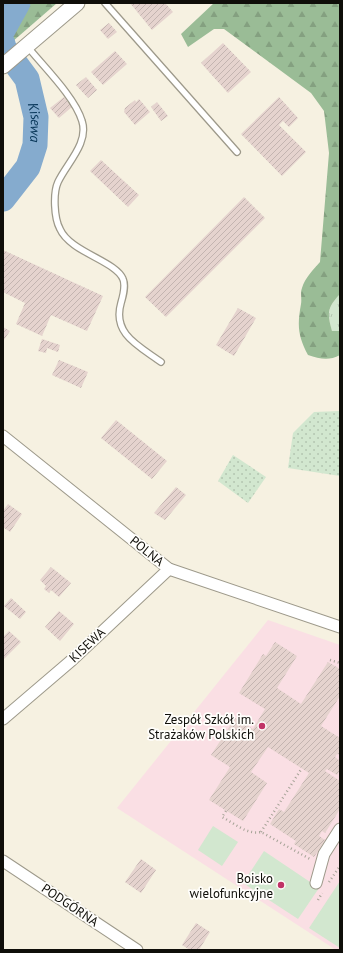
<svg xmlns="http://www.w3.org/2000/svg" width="343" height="953" font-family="'PT Sans',sans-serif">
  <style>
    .education { fill: #fadfe4 }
    .grass { fill: url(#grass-tufts) }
    .forest { fill: url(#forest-firs) }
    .park { fill: #d2e7cf }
    .garden { fill: url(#garden-dots) }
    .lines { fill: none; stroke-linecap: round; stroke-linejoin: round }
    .river { stroke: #85abce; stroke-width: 25 }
    .building { fill: url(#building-hatch) }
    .lane-casing { stroke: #9d998a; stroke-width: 8 }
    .street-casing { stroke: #9d998a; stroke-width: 13 }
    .secondary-casing { stroke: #9d998a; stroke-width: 17 }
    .path { stroke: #a6a397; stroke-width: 2.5; stroke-dasharray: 1 3; stroke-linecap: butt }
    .lane { stroke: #fff; stroke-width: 5.5 }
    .street { stroke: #fff; stroke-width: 11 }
    .secondary { stroke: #fff; stroke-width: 15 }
    .poi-dot { fill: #c03366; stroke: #fffefb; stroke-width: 1.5 }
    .labels { text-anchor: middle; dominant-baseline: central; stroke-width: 3.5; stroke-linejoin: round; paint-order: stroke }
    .street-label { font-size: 13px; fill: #0f0e09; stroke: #fffefb }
    .poi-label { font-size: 13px; fill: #0f0e09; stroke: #fffefb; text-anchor: end }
    .water-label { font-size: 14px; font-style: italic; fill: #083658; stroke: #fffefb }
  </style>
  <defs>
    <pattern id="grass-tufts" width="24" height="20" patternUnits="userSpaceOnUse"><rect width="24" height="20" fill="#d2e7cf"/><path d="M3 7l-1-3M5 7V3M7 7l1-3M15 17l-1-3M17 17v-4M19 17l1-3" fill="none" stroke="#b3c5b0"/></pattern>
    <pattern id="forest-firs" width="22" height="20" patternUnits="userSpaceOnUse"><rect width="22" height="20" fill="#9abc96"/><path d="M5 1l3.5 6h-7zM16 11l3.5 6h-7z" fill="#84a080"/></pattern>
    <pattern id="garden-dots" width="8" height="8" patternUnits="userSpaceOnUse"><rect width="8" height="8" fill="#d2e7cf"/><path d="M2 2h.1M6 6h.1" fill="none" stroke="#b3c5b0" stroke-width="1.8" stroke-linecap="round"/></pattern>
    <pattern id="building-hatch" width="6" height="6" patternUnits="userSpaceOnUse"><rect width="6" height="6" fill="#e5d3ce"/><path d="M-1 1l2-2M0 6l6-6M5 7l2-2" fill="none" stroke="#c3b4b0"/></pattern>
  </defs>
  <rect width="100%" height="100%" fill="#f6f1e1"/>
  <polygon class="education" points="268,620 340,645 340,950 336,950 117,808"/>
  <path class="grass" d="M 340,294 L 340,331 L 332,331 C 327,313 327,308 340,294 Z"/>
  <g class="forest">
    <polygon points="3,3 57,3 12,42 3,33"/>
    <path d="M 214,3 L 340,3 L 340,294 C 327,308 327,313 332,331 L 340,331 L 340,355 C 329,361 320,359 308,355 C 298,336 297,326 301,304 C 302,299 300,293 302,288 C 305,278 313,270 320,262 L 329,153 L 324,111 L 311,93 L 224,29 L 214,29 L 188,47 L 181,34 Z"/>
  </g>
  <g class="park">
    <polygon points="213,826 238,842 222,866 198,850"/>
    <polygon points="264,851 319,888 298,919 243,883"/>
    <polygon points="340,881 340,948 309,928"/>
  </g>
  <g class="garden">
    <polygon points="340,411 340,476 288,468 293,433 314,412"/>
    <polygon points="233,455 266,477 248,503 218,481"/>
  </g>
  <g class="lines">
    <g class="river">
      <polyline points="3,30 18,3"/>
      <path id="s1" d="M 3,44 L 4,48 L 27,79 L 36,117 L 35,145 L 28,167 L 3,199"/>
    </g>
  </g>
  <g class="building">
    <polygon points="130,3 165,3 173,12 152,30"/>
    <polygon points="109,23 117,32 108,39 100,30"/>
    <polygon points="223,43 251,72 228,93 201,63"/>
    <polygon points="115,51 127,64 103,85 91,72"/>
    <polygon points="86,77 97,90 88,98 76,85"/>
    <polygon points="64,97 72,107 59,118 50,108"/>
    <polygon points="279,97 298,118 289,127 283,121 279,125 306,152 282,176 241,134"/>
    <polygon points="139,99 150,112 135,125 124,112 125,108 135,100 136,102"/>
    <polygon points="157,102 168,116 161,121 151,107"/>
    <polygon points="101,160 139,195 128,207 90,171"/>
    <polygon points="244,197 265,218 166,317 145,297"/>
    <polygon points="3,250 103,296 87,331 51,315 42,336 16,324 25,303 3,292"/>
    <polygon points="238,308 256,318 234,356 216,345"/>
    <polygon points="3,327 10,331 4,340 3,340"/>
    <polygon points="42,339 60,345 58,352 47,348 46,353 38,351"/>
    <polygon points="59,360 88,372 81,388 52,375"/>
    <polygon points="116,420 167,461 152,479 101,438"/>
    <polygon points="176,487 186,495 165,520 154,513"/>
    <polygon points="8,504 22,514 10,532 3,527 3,511"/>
    <polygon points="51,567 71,583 59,597 51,590 49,593 44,589 46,586 40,580"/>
    <polygon points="11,598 26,612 20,619 4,606"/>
    <polygon points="59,611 74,624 60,641 45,627"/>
    <polygon points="9,631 21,642 3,660 3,637"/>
    <polygon points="275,642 297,656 277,688 301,704 328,662 340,669 340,696 321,726 340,738 340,755 337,754 335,757 340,761 340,771 337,775 327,769 325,771 340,781 340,809 325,833 322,831 319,836 325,840 314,857 294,844 296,841 270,824 279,809 284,812 309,773 268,747 251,772 267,783 243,821 209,800 230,767 211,755 235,718 253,729 265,709 239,693 263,654 266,656"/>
    <polygon points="141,859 156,870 141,893 125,882"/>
    <polygon points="196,923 210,932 199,950 190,950 182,945"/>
  </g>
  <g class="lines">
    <defs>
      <g id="lane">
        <polyline points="105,3 237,152"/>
        <path d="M 27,46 C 43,66 75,97 82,121 C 89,143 67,163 58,182 C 53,193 54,218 60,229 C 70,252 116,261 123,279 C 126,286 123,296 121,303 C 112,334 139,346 161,362"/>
      </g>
      <g id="street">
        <polyline points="3,436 169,569 340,627"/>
        <polyline points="3,719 72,660 169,569"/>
        <polyline points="3,861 137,950"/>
        <polyline points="316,883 324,854 340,829"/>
      </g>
      <polyline id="secondary" points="3,66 77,3"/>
    </defs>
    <use href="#lane" class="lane-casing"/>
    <use href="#street" class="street-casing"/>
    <use href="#secondary" class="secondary-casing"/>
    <g class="path">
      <polyline points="330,660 340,663"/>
      <path d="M 226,811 L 222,817 C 234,823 247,835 261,832 L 310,859"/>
      <polyline points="261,832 302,768"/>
      <polyline points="329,882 340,866"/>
      <polyline points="318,900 322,893"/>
    </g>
    <use href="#lane" class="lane"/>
    <use href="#street" class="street"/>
    <use href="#secondary" class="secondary"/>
  </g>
  <g class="poi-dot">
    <circle cx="262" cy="726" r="4"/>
    <circle cx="281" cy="885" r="4"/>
  </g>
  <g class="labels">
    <g class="street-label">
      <text transform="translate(147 551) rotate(39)">POLNA</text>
      <text transform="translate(87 645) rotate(-43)">KISEWA</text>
      <text transform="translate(70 905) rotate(34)">PODGÓRNA</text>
    </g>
    <g class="poi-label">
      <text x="254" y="719">Zespół Szkół im.<tspan x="254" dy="15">Strażaków Polskich</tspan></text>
      <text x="273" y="878">Boisko<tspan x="273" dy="15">wielofunkcyjne</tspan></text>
    </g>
    <g class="water-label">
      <text stroke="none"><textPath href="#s1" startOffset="87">Kisewa</textPath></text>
    </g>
  </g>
  <rect width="343" height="953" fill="none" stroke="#0f0e09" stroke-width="8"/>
</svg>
